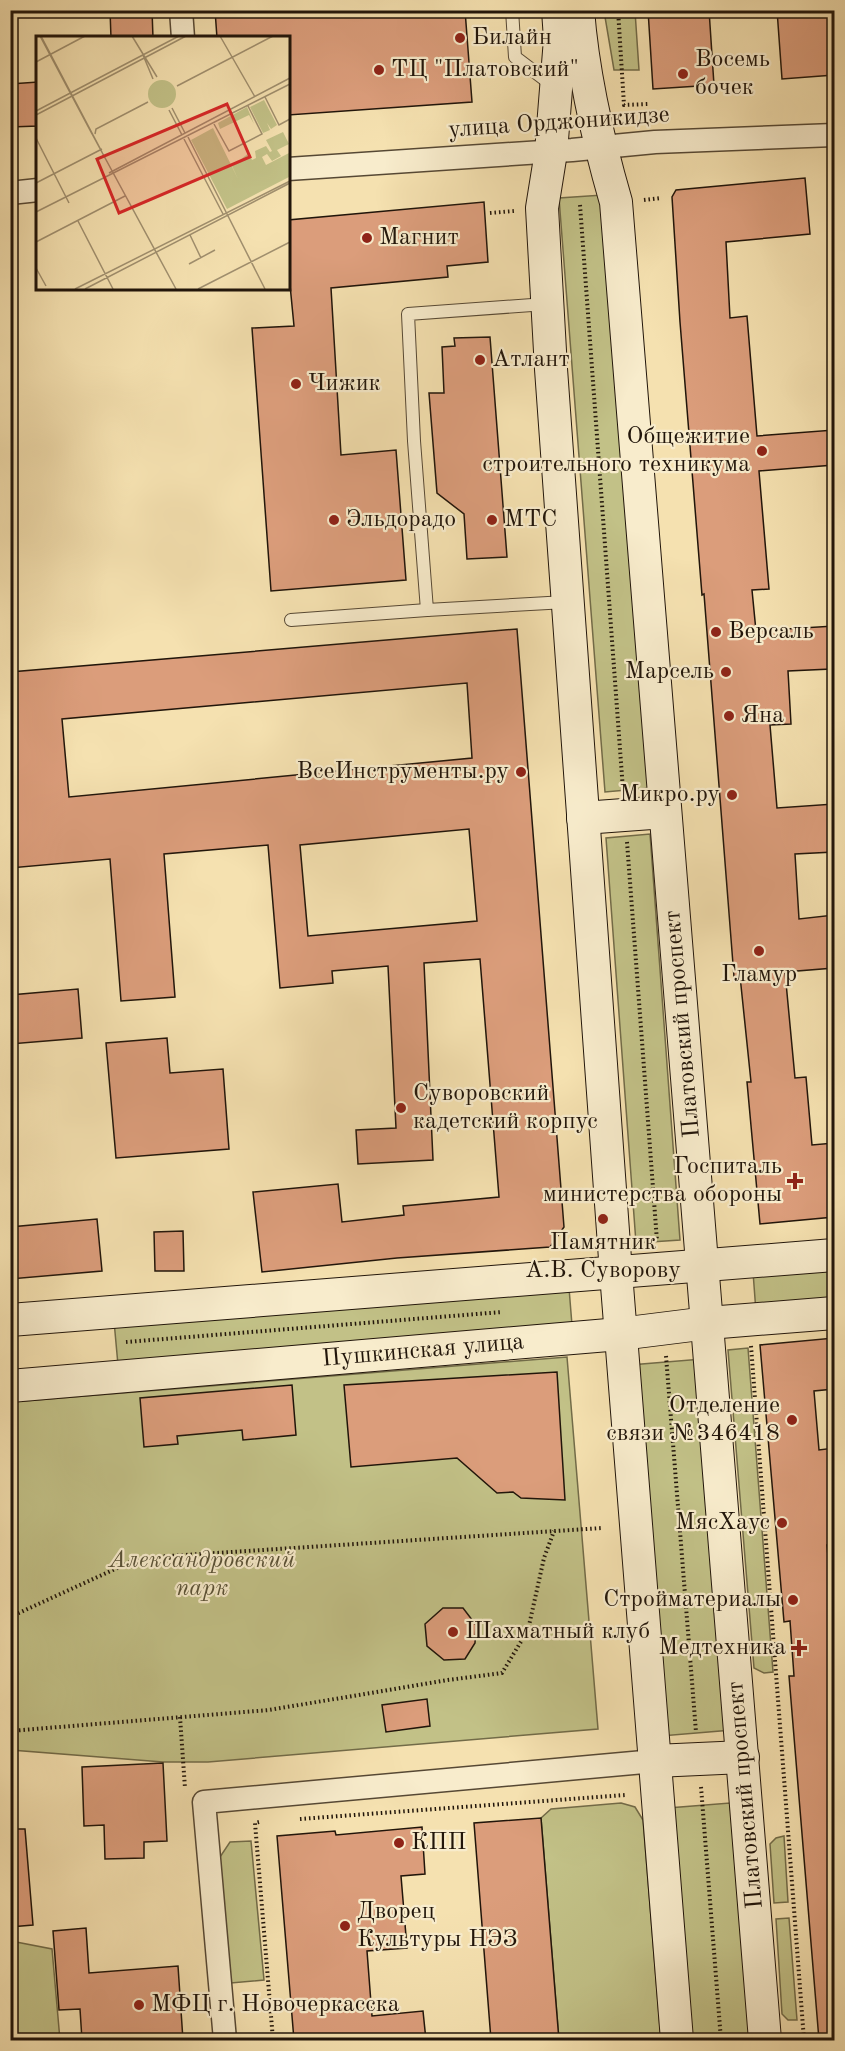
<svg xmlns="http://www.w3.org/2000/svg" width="845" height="2051" font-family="'Old Standard TT',serif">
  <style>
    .green { fill: #c2c187; stroke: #726b48; stroke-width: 1.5 }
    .building { fill: #db9d7b; stroke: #21150a; stroke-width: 1.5; fill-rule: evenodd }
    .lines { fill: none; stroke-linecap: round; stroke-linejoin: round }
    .lane-casing { stroke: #564834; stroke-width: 14 }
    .street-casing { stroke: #564834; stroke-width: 25 }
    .secondary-casing { stroke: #21150a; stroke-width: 34 }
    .path { stroke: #21150a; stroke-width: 4; stroke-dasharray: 1.5 3; stroke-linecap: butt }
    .lane { stroke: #f8eccc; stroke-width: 12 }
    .street { stroke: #f8eccc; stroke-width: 22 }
    .secondary { stroke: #f8eccc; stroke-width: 32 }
    .poi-dot { fill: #8f2418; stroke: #f8eccc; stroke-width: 2 }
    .labels { text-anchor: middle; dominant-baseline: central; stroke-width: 4.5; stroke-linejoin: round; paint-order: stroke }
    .poi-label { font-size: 24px; fill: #21150a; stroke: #f8eccc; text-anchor: start }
    .street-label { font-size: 24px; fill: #21150a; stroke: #f8eccc }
    .park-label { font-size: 24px; font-style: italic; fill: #595136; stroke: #f8eccc }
    .inset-road { fill: none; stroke: #a08f6e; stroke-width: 1.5 }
    .view { fill: #d62828; fill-opacity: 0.15; stroke: #d62828; stroke-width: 3 }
    .inset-edge { fill: none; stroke: #21150a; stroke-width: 3 }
  </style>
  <rect width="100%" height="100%" fill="#f5e1b0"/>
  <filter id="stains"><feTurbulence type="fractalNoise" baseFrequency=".00333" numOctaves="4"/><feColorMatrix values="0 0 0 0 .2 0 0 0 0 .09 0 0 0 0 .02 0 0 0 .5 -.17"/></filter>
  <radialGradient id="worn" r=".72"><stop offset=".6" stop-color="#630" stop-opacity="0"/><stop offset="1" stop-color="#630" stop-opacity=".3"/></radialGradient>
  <g class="green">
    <polygon points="604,11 635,11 639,70 614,70"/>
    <polygon points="603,195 649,788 605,792 559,198"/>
    <polygon points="650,834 680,1240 636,1243 606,838"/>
    <polygon points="834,1266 834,1306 756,1312 753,1272"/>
    <polygon points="569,1288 572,1325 118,1365 114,1321"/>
    <polygon points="748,1348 773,1672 764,1673 754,1668 728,1350"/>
    <polygon points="567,1357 598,1729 208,1762 163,1762 11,1750 11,1402"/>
    <polygon points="702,1359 732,1730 661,1736 630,1365"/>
    <polygon points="621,1803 635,1807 643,1820 661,2040 559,2040 541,1818 551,1809"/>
    <polygon points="730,1803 750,2040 688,2040 668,1808"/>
    <polygon points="784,1836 788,1902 774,1903 770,1844 776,1838"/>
    <polygon points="251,1841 264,1980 231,1983 220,1857 230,1842"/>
    <polygon points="789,1918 797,2020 788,2020 782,2014 776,1919"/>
    <polygon points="11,1941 52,1949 60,2040 11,2040"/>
  </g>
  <g class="building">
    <polygon points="110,10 152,10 153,38 111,38"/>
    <polygon points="215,10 465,10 472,102 288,115 288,38 217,38"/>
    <polygon points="648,10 709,10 714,85 653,89"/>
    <polygon points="777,10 834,10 834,75 782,79"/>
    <polygon points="38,82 38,126 10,127 10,84"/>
    <polygon points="805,178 810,234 726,242 730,318 747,316 757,436 834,430 834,465 759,471 769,589 752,590 756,631 834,626 834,654 830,654 831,669 788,671 791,724 770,725 777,808 834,804 834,852 795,854 799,919 834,915 834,968 785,972 795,1078 806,1077 812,1145 834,1143 834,1217 760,1224 747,1082 751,1082 740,976 734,977 704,594 702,595 680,322 672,197 676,190"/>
    <polygon points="484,202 488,262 447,266 448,277 331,288 341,455 396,450 406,580 271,591 252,328 294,326 290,285 288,285 288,220"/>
    <polygon points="490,337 507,557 467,559 464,514 437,493 429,393 444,393 442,347 455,346 454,338"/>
    <path d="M 517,629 L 564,1227 L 550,1247 L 397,1258 L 262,1272 L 253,1192 L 338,1184 L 342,1222 L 404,1215 L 403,1206 L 499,1197 L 480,959 L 424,963 L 433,1160 L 358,1164 L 356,1130 L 396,1128 L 388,966 L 332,971 L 333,983 L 280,988 L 268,845 L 164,854 L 175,997 L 121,1001 L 110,859 L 10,868 L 10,672 ZM 467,683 L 472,758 L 69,797 L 62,719 ZM 469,829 L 477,921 L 308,936 L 300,845 Z"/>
    <polygon points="78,989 82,1038 10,1044 10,995"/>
    <polygon points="167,1038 170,1073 223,1069 229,1149 116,1158 106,1043"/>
    <polygon points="97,1219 102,1271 10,1279 10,1227"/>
    <polygon points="183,1231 184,1271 155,1271 154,1232"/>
    <polygon points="834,1338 834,1389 814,1391 819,1450 834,1448 834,1527 829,1528 830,1545 827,1545 834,1625 834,2040 819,2040 789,1676 794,1676 790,1621 784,1622 760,1345"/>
    <polygon points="557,1372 565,1500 521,1498 513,1492 497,1493 457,1458 351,1467 344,1385"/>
    <polygon points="292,1385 296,1435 243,1440 242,1430 177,1436 178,1444 144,1447 140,1398"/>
    <polygon points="443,1608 463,1608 476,1625 475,1643 465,1659 444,1660 427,1646 425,1624"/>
    <polygon points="427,1699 430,1726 386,1732 382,1705"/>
    <polygon points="163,1763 167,1841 144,1842 144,1858 105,1859 104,1825 84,1826 82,1767"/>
    <polygon points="541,1818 559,2040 491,2040 474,1823"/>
    <polygon points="422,1827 425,1874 401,1876 407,1948 367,1951 372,2016 423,2011 426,2040 294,2040 277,1836 335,1831 336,1835"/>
    <polygon points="10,1829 25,1829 33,1925 10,1927"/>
    <polygon points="86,1928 89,1973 178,1966 183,2040 82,2040 80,2009 59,2010 53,1931"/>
  </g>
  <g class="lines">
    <defs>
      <g id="lane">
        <polyline points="512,10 515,57 552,85"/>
        <polyline points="546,304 408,314 414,441 427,610 566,602"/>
        <polyline points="291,620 427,610"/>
      </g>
      <g id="street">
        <polyline points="181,10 183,38"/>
        <polyline points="288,169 572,150 655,142 834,135"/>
        <polyline points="10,193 38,190"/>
        <polyline points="225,2040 204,1802 655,1761"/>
      </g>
      <g id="secondary">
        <polyline points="558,10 560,39 551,152 542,208 551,369 616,1273 677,2040"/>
        <path d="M 578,10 C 583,75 598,140 616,202 L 765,2040"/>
        <polyline points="583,818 665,812"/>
        <polyline points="10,1320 834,1255"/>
        <polyline points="10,1386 620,1334 708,1323 834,1313"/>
        <polyline points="655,1761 743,1757"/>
      </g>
    </defs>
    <use href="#lane" class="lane-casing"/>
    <use href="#street" class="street-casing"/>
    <use href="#secondary" class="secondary-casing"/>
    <g class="path">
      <polyline points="618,10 624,105 648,104"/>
      <polyline points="644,200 661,198"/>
      <polyline points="580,205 623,790"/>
      <polyline points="490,213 514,211"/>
      <polyline points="627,842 657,1241"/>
      <polyline points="126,1342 502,1312"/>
      <polyline points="751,1346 804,2040"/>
      <polyline points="666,1356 696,1732"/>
      <polyline points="10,1617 139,1558 602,1528"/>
      <polyline points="180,1717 185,1788"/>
      <polyline points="10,1731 269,1710 448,1680 502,1673 528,1630 544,1558 554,1531"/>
      <polyline points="701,1787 721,2040"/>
      <polyline points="300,1819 625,1795"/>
      <polyline points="259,1822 255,1823 273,2040"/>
    </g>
    <use href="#lane" class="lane"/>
    <use href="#street" class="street"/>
    <use href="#secondary" class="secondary"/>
  </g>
  <g class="poi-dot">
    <circle cx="460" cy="38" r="6"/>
    <circle cx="379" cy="70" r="6"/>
    <circle cx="683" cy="74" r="6"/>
    <circle cx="367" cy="238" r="6"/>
    <circle cx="480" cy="360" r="6"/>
    <circle cx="296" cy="384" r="6"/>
    <circle cx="762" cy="451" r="6"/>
    <circle cx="334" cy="520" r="6"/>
    <circle cx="492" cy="520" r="6"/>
    <circle cx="716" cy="632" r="6"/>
    <circle cx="726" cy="672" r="6"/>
    <circle cx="729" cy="716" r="6"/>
    <circle cx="521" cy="772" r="6"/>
    <circle cx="732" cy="795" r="6"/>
    <circle cx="759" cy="951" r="6"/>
    <circle cx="401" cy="1108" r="6"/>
    <path d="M792 1172h6v6h6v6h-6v6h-6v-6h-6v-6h6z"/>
    <circle cx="603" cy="1219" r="6"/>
    <circle cx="792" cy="1420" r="6"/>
    <circle cx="782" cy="1523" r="6"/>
    <circle cx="793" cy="1600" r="6"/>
    <circle cx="453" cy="1632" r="6"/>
    <path d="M796 1639h6v6h6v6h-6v6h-6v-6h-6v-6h6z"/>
    <circle cx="399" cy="1843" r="6"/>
    <circle cx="345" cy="1926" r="6"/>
    <circle cx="139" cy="2005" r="6"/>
  </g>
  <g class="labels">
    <g class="poi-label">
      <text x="472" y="38">Билайн</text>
      <text x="695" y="60">Восемь<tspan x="695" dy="28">бочек</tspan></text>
      <text x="391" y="70">ТЦ "Платовский"</text>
      <text x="379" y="238">Магнит</text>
      <text x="492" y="360">Атлант</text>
      <text x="308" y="384">Чижик</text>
      <text x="750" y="437" text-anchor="end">Общежитие<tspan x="750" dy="28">строительного техникума</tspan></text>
      <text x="346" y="520">Эльдорадо</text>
      <text x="504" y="520">МТС</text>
      <text x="728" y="632">Версаль</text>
      <text x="714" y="672" text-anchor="end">Марсель</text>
      <text x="741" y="716">Яна</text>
      <text x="509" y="772" text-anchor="end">ВсеИнструменты.ру</text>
      <text x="720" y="795" text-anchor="end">Микро.ру</text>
      <text x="759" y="975" text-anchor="middle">Гламур</text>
      <text x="413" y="1094">Суворовский<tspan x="413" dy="28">кадетский корпус</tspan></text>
      <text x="782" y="1167" text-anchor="end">Госпиталь<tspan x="782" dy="28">министерства обороны</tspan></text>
      <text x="603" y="1243" text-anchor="middle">Памятник<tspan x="603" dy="28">А.В. Суворову</tspan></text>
      <text x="780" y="1406" text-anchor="end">Отделение<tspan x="780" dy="28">связи №346418</tspan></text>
      <text x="770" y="1523" text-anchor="end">МясХаус</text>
      <text x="781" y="1600" text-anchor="end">Стройматериалы</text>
      <text x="465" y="1632">Шахматный клуб</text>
      <text x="786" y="1648" text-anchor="end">Медтехника</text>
      <text x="411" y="1843">КПП</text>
      <text x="357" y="1912">Дворец<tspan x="357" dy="28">Культуры НЭЗ</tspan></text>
      <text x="151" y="2005">МФЦ г. Новочеркасска</text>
    </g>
    <g class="street-label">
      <text transform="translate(559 123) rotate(-4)">улица Орджоникидзе</text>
      <text transform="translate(683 1024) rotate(-95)">Платовский проспект</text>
      <text transform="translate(423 1351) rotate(-5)">Пушкинская улица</text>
      <text transform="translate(746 1795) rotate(-95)">Платовский проспект</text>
    </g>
    <g class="park-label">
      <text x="202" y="1561">Александровский<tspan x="202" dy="28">парк</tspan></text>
    </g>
  </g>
  <g transform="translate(36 36)">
    <rect width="254" height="254" fill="#f5e1b0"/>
    <path d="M112 58a14 14 0 1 1 28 0a14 14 0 1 1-28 0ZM 228,64 L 241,89 L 235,93 L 231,87 L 234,94 L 227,97 L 214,71 ZM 211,71 L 218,88 L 213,79 L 184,93 L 182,87 ZM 177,92 L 202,143 L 196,130 L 213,117 L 216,124 L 220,122 L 219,115 L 230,110 L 234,116 L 236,115 L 230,104 L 247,96 L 253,108 L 241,114 L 245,120 L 236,125 L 231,118 L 226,121 L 230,129 L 253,117 L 253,141 L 191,173 L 155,104 Z" fill="#c2c187"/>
    <path class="inset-road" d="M 4,0 L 56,98M 5,0 L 66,116M 96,0 L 121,41M 184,0 L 219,61M 107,19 L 117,43M 0,26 L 49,0M 141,50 L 237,0M 229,61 L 243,89 L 254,83M 136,72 L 149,97M 133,74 L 146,99M 0,75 L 143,0M 0,79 L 150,0M 178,88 L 193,115 L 226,98 L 212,70M 55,96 L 140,253M 59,98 L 60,93 L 112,66M 152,101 L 229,253M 0,102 L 33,167M 148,103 L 187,178M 73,137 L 254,42M 0,147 L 66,113M 0,176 L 254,48M 42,185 L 77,253M 154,199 L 165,222M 0,206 L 89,160M 153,228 L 179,214M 0,232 L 10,250M 39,253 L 254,145M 49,253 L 254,147M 162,253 L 254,206"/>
    <path class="view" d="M 191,68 L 214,121 L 83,177 L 61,123 Z"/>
    <rect width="254" height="254" class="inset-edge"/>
  </g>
  <rect width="845" height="2051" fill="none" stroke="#f5e1b0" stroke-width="36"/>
  <rect x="12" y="12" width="821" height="2027" fill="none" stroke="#21150a" stroke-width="3"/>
  <rect x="18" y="18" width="809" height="2015" fill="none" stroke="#21150a" stroke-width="1.5"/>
  <rect width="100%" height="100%" filter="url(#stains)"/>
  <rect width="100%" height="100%" fill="url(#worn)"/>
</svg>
